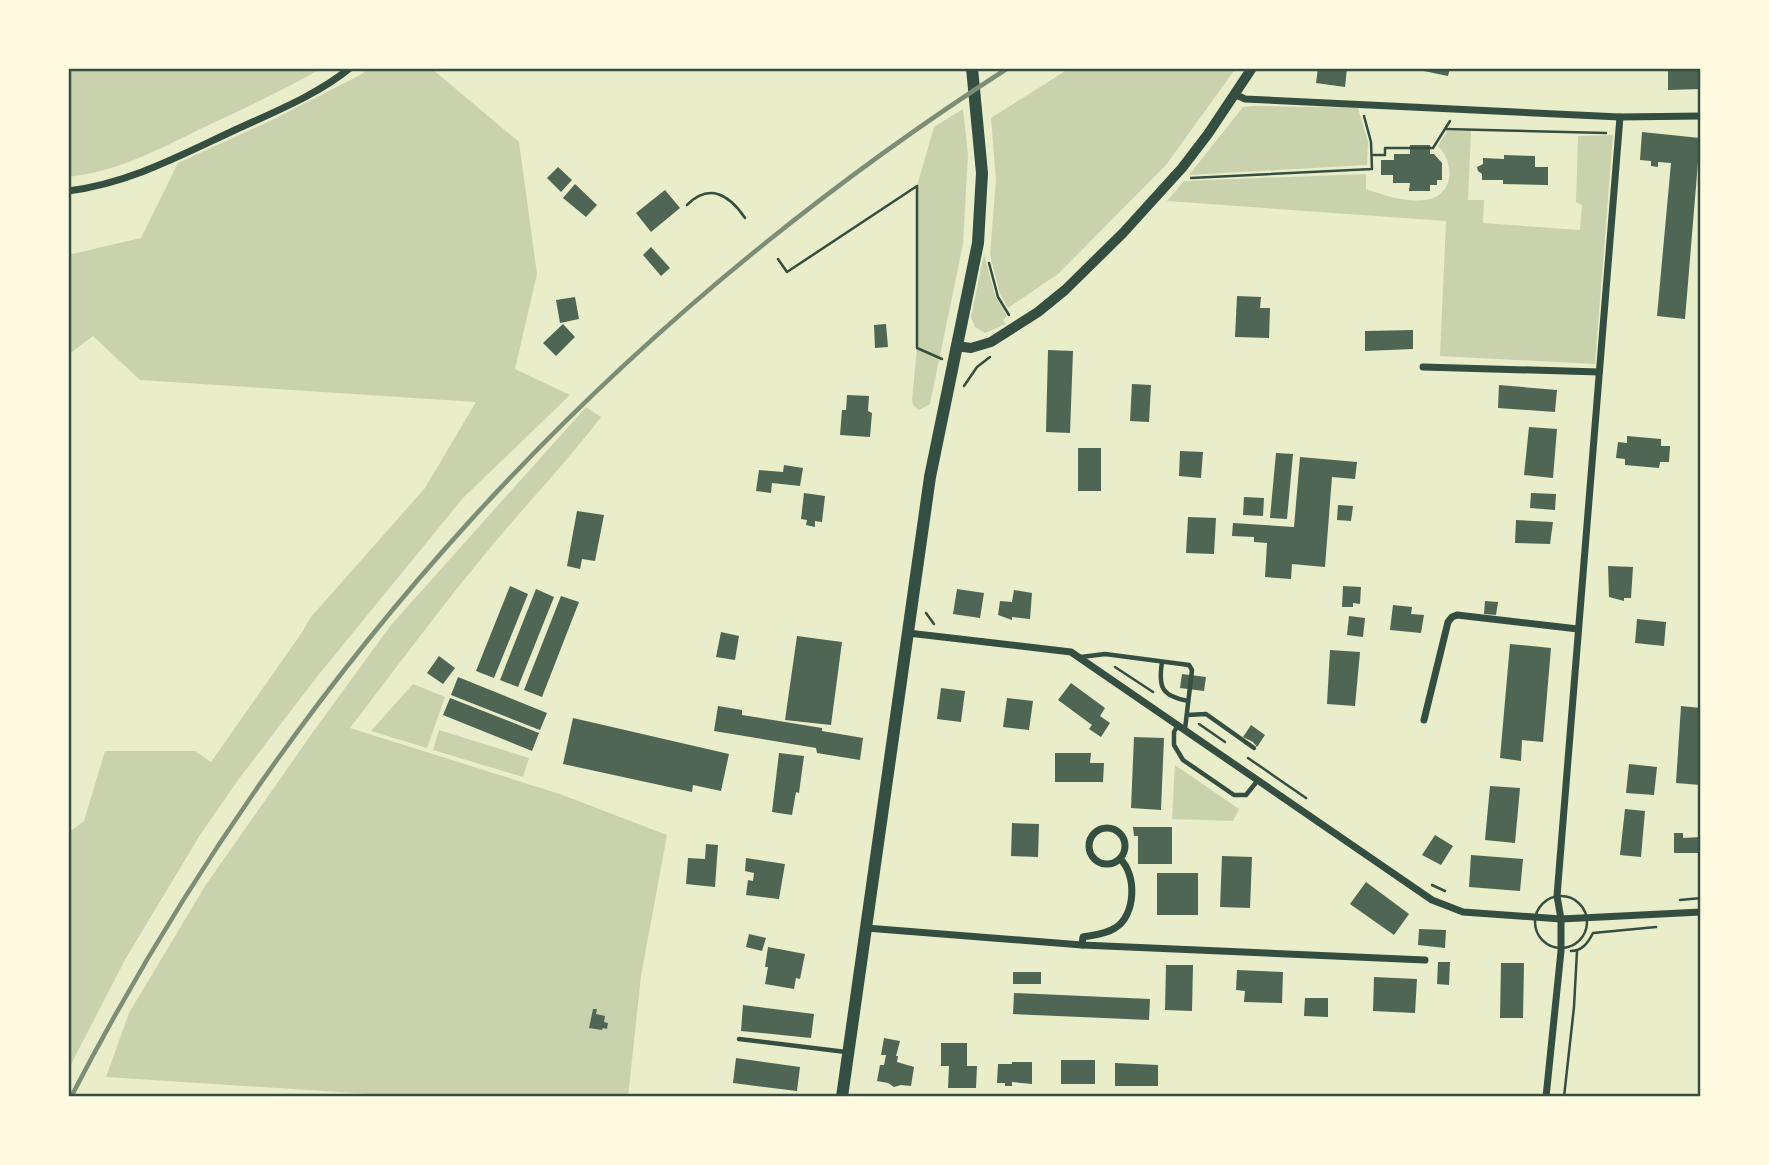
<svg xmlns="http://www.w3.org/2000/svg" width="1769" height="1165" font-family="'Archivo Narrow',sans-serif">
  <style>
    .green { fill: #cad2ad }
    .building { fill: #4f6655 }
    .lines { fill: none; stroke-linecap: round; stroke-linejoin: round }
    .path { stroke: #344e41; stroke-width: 2.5 }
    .service { stroke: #344e41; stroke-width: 4.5 }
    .minor { stroke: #344e41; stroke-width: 7 }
    .tertiary { stroke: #344e41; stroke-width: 10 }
    .secondary { stroke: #344e41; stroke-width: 12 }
    .rail { stroke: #7c8e77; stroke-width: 4.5 }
    .neatline { fill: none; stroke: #344e41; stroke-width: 2.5 }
  </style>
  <rect width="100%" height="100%" fill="#e9edc9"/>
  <g class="green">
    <path d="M 68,68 L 322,68 C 282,91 241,110 200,129 C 158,150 116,172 68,177 Z"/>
    <polygon points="368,68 431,68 519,142 537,274 515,369 570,395 463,498 316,678 238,780 200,835 126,958 68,1070 68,833 84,821 105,751 195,751 211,762 301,634 311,617 425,488 476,402 140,380 93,336 68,355 68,255 141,238 178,163 272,120 362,74"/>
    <polygon points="1070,68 1236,68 1166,165 1058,274 1008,308 1000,294 990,255 996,180 991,118"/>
    <polygon points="1253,106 1358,108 1368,142 1367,165 1189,175 1243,107"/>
    <polygon points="963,109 968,155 963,244 930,404 919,410 913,405 912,400 917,348 917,186 934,127"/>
    <path d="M 1447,131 L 1471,131 L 1468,200 L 1484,200 L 1483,223 L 1580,230 L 1582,205 L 1576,202 L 1578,136 L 1613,135 L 1595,364 L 1440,356 L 1446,221 L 1167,201 L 1184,181 L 1366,174 L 1366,189 C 1385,196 1405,202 1425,200 C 1455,196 1455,163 1438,146 Z"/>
    <polygon points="984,254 995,295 1007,316 1003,320 1006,324 985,333 975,327 971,317"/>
    <path d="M 586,407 L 601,417 C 562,468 517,514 477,564 C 433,617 392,674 350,728 L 560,794 L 667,835 L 641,976 L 628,1097 L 416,1097 L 106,1077 L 129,1013 L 205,886 L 313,732 L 391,625 Z"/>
    <polygon points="413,684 445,697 427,748 371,731"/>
    <polygon points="439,730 529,758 523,777 433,750"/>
    <polygon points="1175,765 1239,809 1233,821 1172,819"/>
  </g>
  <g class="building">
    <polygon points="1318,68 1347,68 1345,87 1316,83"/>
    <polygon points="1409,68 1450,68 1448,76"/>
    <polygon points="1668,68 1701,68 1701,89 1668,90"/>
    <polygon points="1642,132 1700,138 1685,319 1657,316 1671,163 1658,162 1658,167 1651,166 1651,161 1640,160"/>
    <polygon points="1410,145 1430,145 1430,154 1434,154 1442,163 1442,180 1437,180 1437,185 1430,185 1430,191 1409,191 1410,183 1393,183 1393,175 1381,175 1381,160 1394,160 1394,154 1410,154"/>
    <polygon points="1504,155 1535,156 1535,167 1548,167 1548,185 1503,184 1503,180 1482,180 1482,174 1478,171 1477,167 1483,164 1483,158 1504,159"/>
    <polygon points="558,167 572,180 561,192 547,178"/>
    <polygon points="575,184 597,205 586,217 563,198"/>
    <polygon points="665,190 680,208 651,232 636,213"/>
    <polygon points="651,247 670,268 661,276 643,255"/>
    <polygon points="1237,296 1261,297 1260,308 1270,308 1269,338 1235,337"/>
    <polygon points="575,297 579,319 560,323 556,300"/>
    <polygon points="563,324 575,337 556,356 543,343"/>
    <polygon points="886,324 888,347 875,348 874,325"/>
    <polygon points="1413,330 1413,349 1365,351 1365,331"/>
    <polygon points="1048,350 1073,351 1070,433 1046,432"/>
    <polygon points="1132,384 1151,385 1149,422 1130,421"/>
    <polygon points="1499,385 1557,390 1555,412 1498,408"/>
    <polygon points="847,395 869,396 868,411 872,413 870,437 840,435 842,410 846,410"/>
    <polygon points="1529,427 1557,429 1553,478 1524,475"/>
    <polygon points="1627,436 1661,439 1661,446 1670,446 1669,462 1660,462 1659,468 1625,465 1625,459 1616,458 1618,442 1627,443"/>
    <rect x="1078" y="448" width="23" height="43"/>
    <polygon points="1180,451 1203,452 1201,478 1179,476"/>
    <polygon points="1276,453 1293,454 1287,519 1270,518"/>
    <polygon points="1300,457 1357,462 1355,479 1332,477 1325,567 1292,564 1291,579 1265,577 1267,543 1254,542 1254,537 1232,536 1233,523 1294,527"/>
    <polygon points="784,465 803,468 800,486 772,483 771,493 756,491 759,470 783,472"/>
    <polygon points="804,493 825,496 822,522 815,521 815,527 806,525 807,520 801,519"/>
    <polygon points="1531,493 1556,494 1555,510 1530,508"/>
    <polygon points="1244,497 1264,498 1263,516 1243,515"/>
    <polygon points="1338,505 1353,506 1351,521 1337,520"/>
    <polygon points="577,511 604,515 595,561 582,559 580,569 567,566"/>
    <polygon points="1188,517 1216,518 1214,554 1186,553"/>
    <polygon points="1516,520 1553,522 1550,544 1515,543"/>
    <polygon points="1608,566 1633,567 1631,598 1624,598 1624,601 1609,597"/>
    <polygon points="510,586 528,594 494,678 476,671"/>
    <polygon points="1343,586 1361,587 1360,604 1353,603 1353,607 1342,607"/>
    <polygon points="536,589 554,597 518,687 500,680"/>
    <polygon points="957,589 984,593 980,618 953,614"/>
    <polygon points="1014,590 1032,593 1030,619 1012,617 1012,620 998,615 1000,601 1012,602"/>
    <polygon points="561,596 579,602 542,697 524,690"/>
    <polygon points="1485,601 1498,602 1496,615 1484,614"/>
    <polygon points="1393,605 1412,607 1411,614 1424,615 1421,633 1390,630"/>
    <polygon points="1349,616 1365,618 1363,637 1347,635"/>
    <polygon points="1637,619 1666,622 1664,646 1635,643"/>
    <polygon points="721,632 739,636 735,660 716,657"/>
    <polygon points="797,636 842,642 831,725 785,720"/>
    <polygon points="1510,644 1551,648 1543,742 1522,740 1521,761 1500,758"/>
    <polygon points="1330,650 1360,652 1355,706 1327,704"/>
    <polygon points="439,656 455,668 443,684 427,673"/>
    <polygon points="1182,674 1206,677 1204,691 1180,688"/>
    <polygon points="458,677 547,713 540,730 451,695"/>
    <polygon points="1071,683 1105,708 1100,716 1110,723 1101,737 1089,729 1092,725 1058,700"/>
    <polygon points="941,688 965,691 961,722 937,719"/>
    <polygon points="450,698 539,733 532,751 443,715"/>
    <polygon points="1007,698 1033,701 1029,730 1003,727"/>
    <polygon points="718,706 742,710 742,715 822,728 822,731 863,738 860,760 817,753 816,748 714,731"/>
    <polygon points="1681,706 1701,708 1700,785 1676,783"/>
    <polygon points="573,718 729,754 721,791 693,785 692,792 563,764"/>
    <polygon points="1251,725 1265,735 1257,747 1253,742 1243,737"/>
    <polygon points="1134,737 1164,738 1161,810 1131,808"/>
    <polygon points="779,753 804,756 799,793 796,792 792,815 772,812"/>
    <polygon points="1055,753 1091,753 1090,763 1104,763 1103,782 1055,782"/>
    <polygon points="1629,764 1657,767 1654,795 1626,793"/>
    <polygon points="1490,786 1520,788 1515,843 1485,840"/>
    <polygon points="1625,809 1645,811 1641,857 1620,855"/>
    <polygon points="1012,823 1039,824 1038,857 1011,856"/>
    <polygon points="1133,827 1172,827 1172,864 1138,864 1138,836 1134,836"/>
    <polygon points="1674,833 1683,833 1683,838 1701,837 1701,853 1674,853"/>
    <polygon points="1435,835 1453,846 1441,865 1422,855"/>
    <polygon points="706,844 718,845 715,887 686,884 688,858 705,859"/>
    <polygon points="1471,855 1523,859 1520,891 1469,887"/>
    <polygon points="1222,856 1252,857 1250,908 1220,907"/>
    <polygon points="746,858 785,864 779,899 746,895 748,880 753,881 754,873 745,871"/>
    <rect x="1157" y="873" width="41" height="42"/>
    <polygon points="1366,882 1409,914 1394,935 1350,904"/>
    <polygon points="1419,929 1446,930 1445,948 1418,945"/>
    <polygon points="749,934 766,938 762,951 746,947"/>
    <polygon points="768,947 805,954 800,979 796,978 794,989 765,984 768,967 765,967"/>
    <polygon points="1438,962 1450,962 1449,985 1437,984"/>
    <polygon points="1501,963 1524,963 1523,1018 1500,1018"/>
    <polygon points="1166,965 1193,965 1192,1011 1165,1010"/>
    <polygon points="1237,970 1283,972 1282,1003 1244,1002 1245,991 1236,990"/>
    <rect x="1013" y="972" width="28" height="12"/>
    <polygon points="1374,977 1417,979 1415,1013 1373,1011"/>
    <polygon points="1014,993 1150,999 1149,1020 1013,1014"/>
    <polygon points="1305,998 1328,998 1328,1017 1304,1016"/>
    <polygon points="743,1005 814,1014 811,1038 741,1031"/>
    <polygon points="593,1009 597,1009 596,1014 605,1016 604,1022 608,1023 607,1029 603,1028 602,1030 589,1028"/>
    <polygon points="884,1038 900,1041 896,1056 898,1056 897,1062 914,1067 911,1086 901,1085 894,1087 888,1083 877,1081 880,1065 884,1065 886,1055 881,1055"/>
    <polygon points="941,1043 967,1043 967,1066 977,1066 976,1088 948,1088 949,1066 941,1066"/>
    <polygon points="736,1058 800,1067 797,1091 733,1083"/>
    <rect x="1061" y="1060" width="34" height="24"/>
    <polygon points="1012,1062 1032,1062 1032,1084 1012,1082 1012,1086 1005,1086 1005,1083 997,1083 998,1064 1012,1064"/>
    <polygon points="1115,1063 1158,1065 1158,1086 1115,1086"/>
  </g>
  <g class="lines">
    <g class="path">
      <polyline points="1445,129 1606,133"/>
      <polyline points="1373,155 1385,155 1385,148 1433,148 1450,121"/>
      <polyline points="1191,178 1372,169 1371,142 1364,116"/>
      <path d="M 687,205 C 709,183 729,194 745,218"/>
      <polyline points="778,259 787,272 917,186 917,348 942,359"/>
      <polyline points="989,263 998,297 1009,315"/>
      <polyline points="964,386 977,367 990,357"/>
      <polyline points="926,613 934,624"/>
      <polyline points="1115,667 1153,692"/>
      <polyline points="1199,724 1225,742"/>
      <polyline points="1248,758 1306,798"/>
      <polyline points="1432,885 1445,891"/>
      <circle cx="1561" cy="922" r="26"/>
      <polyline points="1680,900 1701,898"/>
      <path d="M 1571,951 C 1582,951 1588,943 1593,933 L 1656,927"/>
      <polyline points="1564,1097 1574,1007 1577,951"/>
    </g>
    <g class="service">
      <polyline points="1081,657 1105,654 1189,665 1192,670 1185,729"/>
      <path d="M 1162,662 C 1158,688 1162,696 1188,701"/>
      <polyline points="1187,715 1206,714 1254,748"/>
      <polyline points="1178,725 1174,732 1174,745 1183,760 1234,795 1246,795 1258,780"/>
      <polyline points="739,1039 846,1052"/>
    </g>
    <g class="minor">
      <polyline points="1234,94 1245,99 1620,117 1701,116"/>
      <path d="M 68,191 C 130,183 179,156 235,130 C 274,112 317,95 350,68"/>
      <polyline points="1423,367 1599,372"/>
      <polyline points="908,633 1071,652 1432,900 1463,912 1561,919 1701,912"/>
      <polyline points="1424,720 1448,622 1452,617 1457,615 1578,629"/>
      <circle cx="1107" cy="846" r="18"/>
      <polyline points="866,928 1082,945 1425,960"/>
      <path d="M 1082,945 L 1083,937 C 1094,935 1106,934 1115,928 C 1136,916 1137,874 1120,859"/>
      <polyline points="1546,1097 1561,951 1561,919 1557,896 1620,117"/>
    </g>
    <polyline class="tertiary" points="956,346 971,348 991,342 1038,312 1065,290 1123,233 1182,168 1208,134 1252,68"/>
    <polyline class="secondary" points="842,1097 930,477 978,243 982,173 972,68"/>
    <path class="rail" d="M 71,1097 C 293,669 603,329 1008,68"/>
  </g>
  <rect width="1769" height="1165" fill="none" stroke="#fefae0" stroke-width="140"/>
  <rect x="70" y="70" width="1629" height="1025" class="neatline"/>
</svg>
